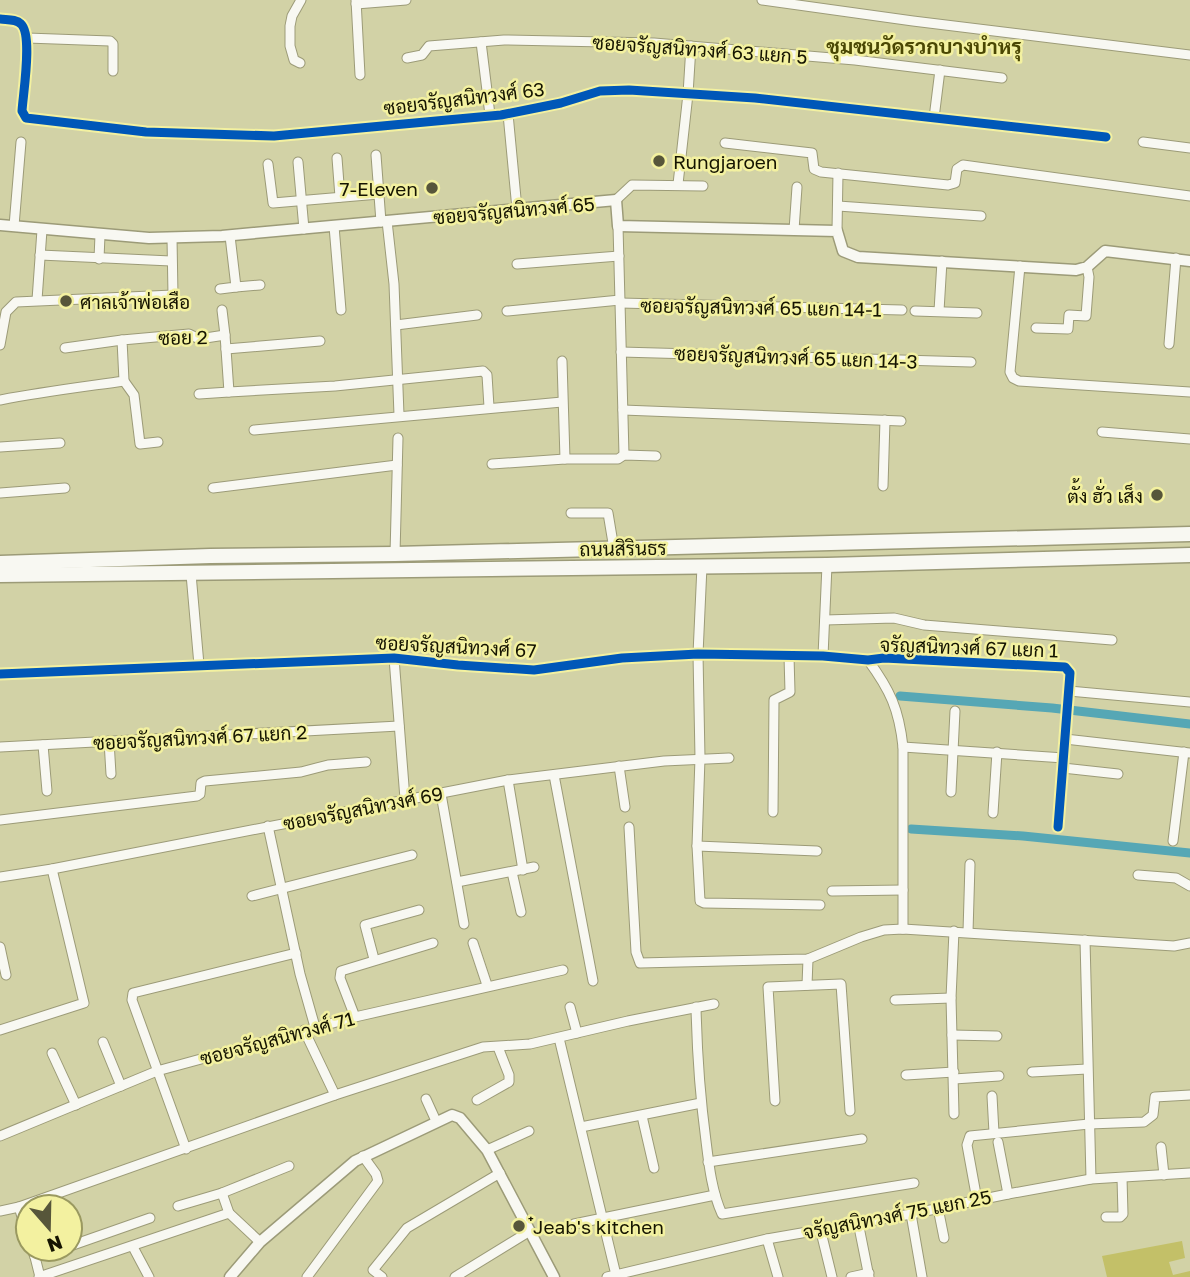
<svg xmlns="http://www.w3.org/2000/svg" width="1190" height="1277" font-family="'Golos Text',Sarabun,sans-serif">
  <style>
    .forest { fill: #c3c068 }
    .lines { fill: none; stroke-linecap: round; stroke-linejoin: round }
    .canal { stroke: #56a7b5; stroke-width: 9 }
    .minor-casing { stroke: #9c9b78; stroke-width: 11 }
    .tertiary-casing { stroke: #9c9b78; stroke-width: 13 }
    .primary-casing { stroke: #9c9b78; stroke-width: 17 }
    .minor { stroke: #f8f8f2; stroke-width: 9 }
    .tertiary { stroke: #f8f8f2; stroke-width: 10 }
    .primary { stroke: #f8f8f2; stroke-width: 14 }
    .cycleway-casing { stroke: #f3f1a0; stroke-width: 13 }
    .cycleway { stroke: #0057b8; stroke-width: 9 }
    .poi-dot { fill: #57563a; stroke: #f3f1a0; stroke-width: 2.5 }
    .labels { text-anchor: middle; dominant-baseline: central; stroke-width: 5; stroke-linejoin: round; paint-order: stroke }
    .street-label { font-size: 19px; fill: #151400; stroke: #f3f1a0 }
    .poi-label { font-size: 19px; fill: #151400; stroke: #f3f1a0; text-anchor: start }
    .neighbourhood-label { font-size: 21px; font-weight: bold; fill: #4a4703; stroke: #f3f1a0 }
  </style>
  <rect width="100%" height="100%" fill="#d2d2a6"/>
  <polygon class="forest" points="1182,1241 1185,1258 1169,1262 1173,1275 1190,1271 1190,1277 1107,1277 1102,1256"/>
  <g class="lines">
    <g class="canal">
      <polyline points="900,696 1052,708 1190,724"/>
      <polyline points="911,829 1023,836 1190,853"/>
    </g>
    <defs>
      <g id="minor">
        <polyline points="356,0 360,75"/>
        <polyline points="762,0 913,21 1190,55"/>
        <polyline points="356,4 406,0"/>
        <path d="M 0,19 C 7,20 16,19 21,24 C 33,35 23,94 22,111 L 26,118 L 146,132 L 274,136 L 501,115 L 561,103 L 600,91 L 629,90 L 755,98 L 1106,137"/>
        <polyline points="27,38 110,41 113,44 113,71"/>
        <polyline points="481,42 490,115"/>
        <polyline points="407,58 422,55 429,46 504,40 654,43 855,60 1002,78"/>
        <polyline points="300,63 294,60 290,46 290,26 292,16 301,0"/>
        <polyline points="508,114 517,209"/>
        <polyline points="934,118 940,70"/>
        <polyline points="1143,142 1190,148"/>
        <polyline points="725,143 812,153 814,169 821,172 948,185 955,183 957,169 963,165 1190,196"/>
        <polyline points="376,155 381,222"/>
        <polyline points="337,158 340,197"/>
        <polyline points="298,162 304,229"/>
        <polyline points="268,164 273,203 379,194"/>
        <polyline points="678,184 688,94 691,46"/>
        <polyline points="616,200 632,185 703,186"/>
        <polyline points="838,206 981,216"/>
        <polyline points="387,221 394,284 399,415"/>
        <polyline points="14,226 21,142"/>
        <polyline points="334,226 341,310"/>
        <polyline points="618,226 624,455"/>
        <polyline points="794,230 797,187"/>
        <polyline points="837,231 838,173"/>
        <polyline points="40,255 171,261"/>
        <polyline points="99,259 100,235"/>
        <polyline points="517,264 619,256"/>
        <polyline points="1020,266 1010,372 1013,378 1019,381 1190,392"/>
        <polyline points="236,287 260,285"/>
        <polyline points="220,289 236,287 230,236"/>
        <polyline points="37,300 42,230"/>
        <polyline points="620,303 902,310"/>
        <polyline points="222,310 225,335"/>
        <polyline points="507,311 620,300"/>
        <polyline points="915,311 977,313"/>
        <polyline points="939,311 942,261"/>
        <polyline points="396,325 477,315"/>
        <polyline points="1036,328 1068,329 1069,315 1086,316 1089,277 1087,267"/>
        <polyline points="1169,344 1176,258"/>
        <polyline points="0,345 6,312 16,302 173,295 172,238"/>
        <polyline points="65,348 122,340"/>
        <polyline points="226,349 320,341"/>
        <polyline points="621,352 971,362"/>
        <polyline points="562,361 565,459"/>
        <polyline points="124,381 134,395 140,444 158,442"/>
        <polyline points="199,394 229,392"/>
        <path d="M 0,400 C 41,392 82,387 124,381 L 122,340 L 189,334 L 199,339 L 225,335 L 229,392 L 335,386 L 483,371 L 487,375 L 489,407"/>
        <polyline points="623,410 901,421"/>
        <polyline points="254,430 562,402"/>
        <polyline points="1102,432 1190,439"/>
        <polyline points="0,447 60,443"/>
        <polyline points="492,464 565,459 618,459 624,455 656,456"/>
        <polyline points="883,486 885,420"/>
        <polyline points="213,488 397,465"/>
        <polyline points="0,493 65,488"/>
        <polyline points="571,513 608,513 614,549"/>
        <polyline points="395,554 398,438"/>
        <polyline points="702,566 698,654 700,758 697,846 700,901 704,903 820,905"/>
        <polyline points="191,574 199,665"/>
        <polyline points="825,620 894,618 924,625 1112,640"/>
        <polyline points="823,656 827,565"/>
        <polyline points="394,658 405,799"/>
        <path d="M 868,660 C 890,690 899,709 903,747 L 903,929"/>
        <polyline points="0,674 394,658 458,665 534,670 622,658 698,654 823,656 868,660 884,658 1065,667 1070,673 1058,827"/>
        <polyline points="1069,691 1190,702"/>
        <polyline points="1065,739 1190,753"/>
        <polyline points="109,741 111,774"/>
        <polyline points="43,745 47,791"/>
        <polyline points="0,747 399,726"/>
        <polyline points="903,747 1064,758"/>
        <polyline points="619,766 625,807"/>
        <polyline points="1063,768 1118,774"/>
        <polyline points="554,775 593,981"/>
        <polyline points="508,780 523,870"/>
        <polyline points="951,792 955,711"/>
        <polyline points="441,794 464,924"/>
        <polyline points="773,812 774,700 790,692 789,656"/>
        <polyline points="993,813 997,752"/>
        <polyline points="0,820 197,796 200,794 201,783 205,781 301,772 328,765 366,762"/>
        <polyline points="268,826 300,974 315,1027"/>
        <polyline points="629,827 636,952 640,963 808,959 861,937 884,930 903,929 1174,946 1190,943"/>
        <polyline points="1173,841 1184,752"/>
        <polyline points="697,846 817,851"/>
        <polyline points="512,872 521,912"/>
        <polyline points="1138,875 1176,878 1190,886"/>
        <polyline points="0,877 52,869 508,780 664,761 729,758"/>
        <polyline points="457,882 534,867"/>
        <polyline points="832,891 903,890"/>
        <polyline points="252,896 412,855"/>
        <polyline points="968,932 970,864"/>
        <polyline points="1085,940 1091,1179"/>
        <polyline points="473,943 487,985"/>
        <polyline points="0,947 6,975"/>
        <polyline points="374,959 365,925 419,910"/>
        <polyline points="807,985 808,959"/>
        <polyline points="895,1000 951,998"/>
        <polyline points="570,1007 577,1033"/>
        <path d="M 696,1007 C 697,1052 700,1096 706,1141 C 709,1166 712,1192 722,1214 L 914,1183"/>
        <polyline points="355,1017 340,978 341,971 433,943"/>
        <polyline points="0,1030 84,1003 52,869"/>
        <polyline points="304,1030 335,1095"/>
        <polyline points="952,1035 997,1036"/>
        <polyline points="559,1038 616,1275"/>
        <polyline points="103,1042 121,1086"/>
        <polyline points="52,1053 76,1105"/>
        <polyline points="1032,1072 1087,1069"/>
        <polyline points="906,1075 954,1072"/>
        <polyline points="954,1079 999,1076"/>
        <polyline points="992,1096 994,1133"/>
        <polyline points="426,1099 436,1121"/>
        <polyline points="477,1100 509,1082 509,1075 498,1047"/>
        <polyline points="775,1101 768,987 841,984 850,1111"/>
        <polyline points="954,1114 951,998 954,931"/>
        <polyline points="642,1116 654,1168"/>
        <polyline points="581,1127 701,1103"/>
        <polyline points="0,1136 157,1071 355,1017 563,970"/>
        <polyline points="998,1142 1008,1194"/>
        <polyline points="1161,1147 1164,1175"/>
        <polyline points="186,1149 132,1000 133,993 296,953"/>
        <polyline points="487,1150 529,1131"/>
        <polyline points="708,1162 862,1139"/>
        <polyline points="222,1193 229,1213"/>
        <polyline points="977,1200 967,1145 970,1136 1089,1124 1144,1122 1153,1115 1155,1097 1190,1095"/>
        <polyline points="178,1206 222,1193 289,1166"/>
        <polyline points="19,1207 28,1236"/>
        <polyline points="938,1208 944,1238"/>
        <polyline points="0,1211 19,1207 335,1095 483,1047 530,1044 628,1021 714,1004"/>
        <polyline points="911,1214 922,1277"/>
        <polyline points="1106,1217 1120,1217 1123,1214 1122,1178"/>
        <polyline points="858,1222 869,1277"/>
        <polyline points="574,1224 715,1195"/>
        <polyline points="820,1228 832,1277"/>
        <polyline points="767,1239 778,1277"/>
        <polyline points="70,1246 150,1218"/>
        <polyline points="133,1247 149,1277"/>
        <polyline points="32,1249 35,1257 59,1249"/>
        <polyline points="35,1257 40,1277"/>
        <polyline points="39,1277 229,1213 260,1242"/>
        <polyline points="307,1277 378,1181 376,1174 363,1156"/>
        <polyline points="382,1277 373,1270 407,1228 500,1173"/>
        <polyline points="455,1277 530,1231"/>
        <polyline points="607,1277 767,1239 911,1214 1008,1194 1091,1179 1190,1173"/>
        <polyline points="851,1277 869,1273"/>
      </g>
      <g id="tertiary">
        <polyline points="0,225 149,238 222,236 616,200 618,226 837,231 843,251 858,257 1076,270 1087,267 1105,251 1190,261"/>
        <polyline points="230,1277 260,1242 355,1161 452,1115 460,1118 487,1150 554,1277"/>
      </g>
      <g id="primary">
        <polyline points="0,563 210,556 395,554 1190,534"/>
        <polyline points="0,575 827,565 1190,555"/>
      </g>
    </defs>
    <use href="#minor" class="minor-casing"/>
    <use href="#tertiary" class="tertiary-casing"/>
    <use href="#primary" class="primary-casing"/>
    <use href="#minor" class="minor"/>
    <use href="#tertiary" class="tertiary"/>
    <use href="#primary" class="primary"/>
    <defs>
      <g id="cycleway">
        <path d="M 0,19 C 7,20 16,19 21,24 C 33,35 23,94 22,111 L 26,118 L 146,132 L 274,136 L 501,115 L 561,103 L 600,91 L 629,90 L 755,98 L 1106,137"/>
        <polyline points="0,674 394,658 458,665 534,670 622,658 698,654 823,656 868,660 884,658 1065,667 1070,673 1058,827"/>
      </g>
    </defs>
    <use href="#cycleway" class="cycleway-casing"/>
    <use href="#cycleway" class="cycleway"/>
  </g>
  <g class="poi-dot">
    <circle cx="659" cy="161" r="7"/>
    <circle cx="432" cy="188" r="7"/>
    <circle cx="66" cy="301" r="7"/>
    <circle cx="1157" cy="495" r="7"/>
    <circle cx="519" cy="1226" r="7"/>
  </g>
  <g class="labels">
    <g class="street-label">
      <text transform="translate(700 49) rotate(4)">ซอยจรัญสนิทวงศ์ 63 แยก 5</text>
      <text transform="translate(464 98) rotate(-7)">ซอยจรัญสนิทวงศ์ 63</text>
      <text transform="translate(514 210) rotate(-5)">ซอยจรัญสนิทวงศ์ 65</text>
      <text transform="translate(761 307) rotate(1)">ซอยจรัญสนิทวงศ์ 65 แยก 14-1</text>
      <text transform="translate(183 337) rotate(-1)">ซอย 2</text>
      <text transform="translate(796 357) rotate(2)">ซอยจรัญสนิทวงศ์ 65 แยก 14-3</text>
      <text transform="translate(623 548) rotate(-1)">ถนนสิรินธร</text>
      <text transform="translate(456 646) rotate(3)">ซอยจรัญสนิทวงศ์ 67</text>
      <text transform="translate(969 647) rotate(2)">จรัญสนิทวงศ์ 67 แยก 1</text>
      <text transform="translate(200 737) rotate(-3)">ซอยจรัญสนิทวงศ์ 67 แยก 2</text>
      <text transform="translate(363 808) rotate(-11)">ซอยจรัญสนิทวงศ์ 69</text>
      <text transform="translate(277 1038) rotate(-15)">ซอยจรัญสนิทวงศ์ 71</text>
      <text transform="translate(897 1214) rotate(-11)">จรัญสนิทวงศ์ 75 แยก 25</text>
    </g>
    <g class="poi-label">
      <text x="673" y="161">Rungjaroen</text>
      <text x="418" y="188" text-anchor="end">7-Eleven</text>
      <text x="80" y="301">ศาลเจ้าพ่อเสือ</text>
      <text x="1143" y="495" text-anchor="end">ตั้ง ฮั่ว เส็ง</text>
      <text x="533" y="1226">๋Jeab's kitchen</text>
    </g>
    <g class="neighbourhood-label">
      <text x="924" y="46">ชุมชนวัดรวกบางบำหรุ</text>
    </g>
  </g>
  <g transform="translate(49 1228) rotate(160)"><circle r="33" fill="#f3f1a0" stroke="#9a9960" stroke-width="2"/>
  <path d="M0-5L12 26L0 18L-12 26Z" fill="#57563a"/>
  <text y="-10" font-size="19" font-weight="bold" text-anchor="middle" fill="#151400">N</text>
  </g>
</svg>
